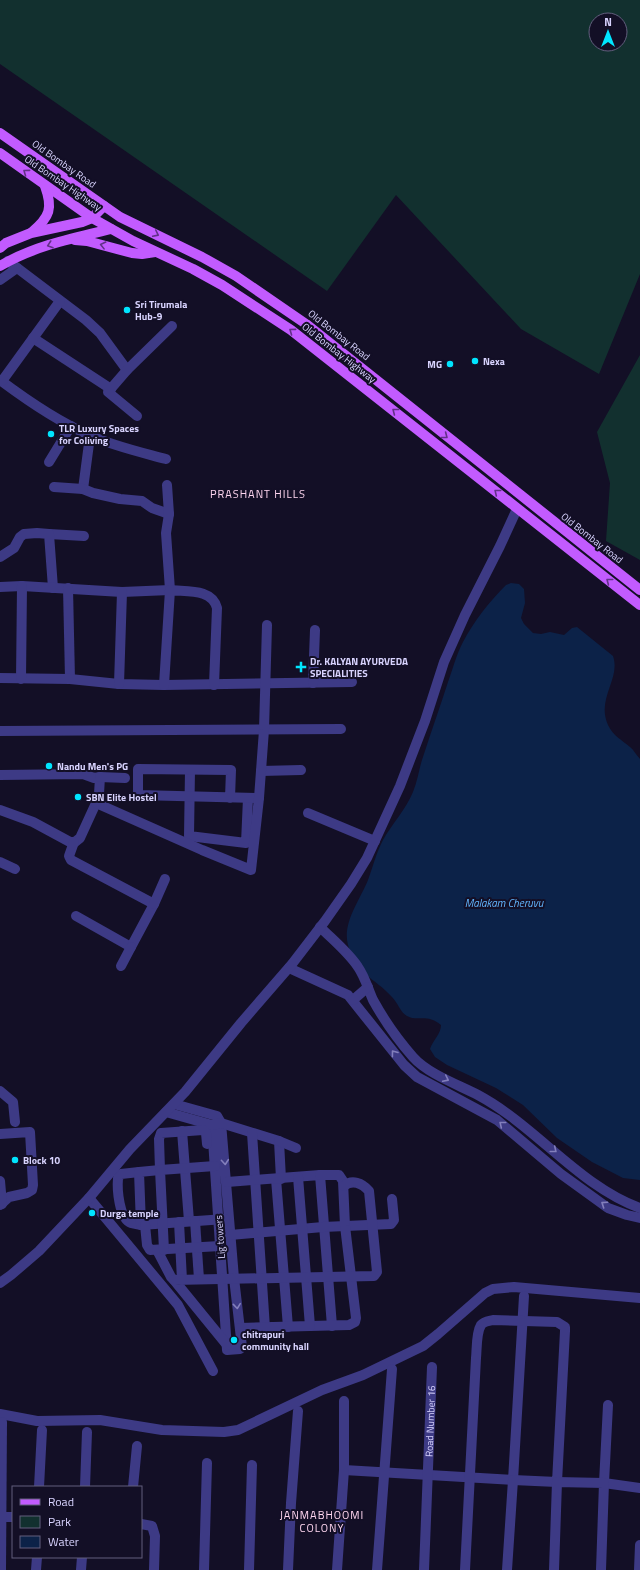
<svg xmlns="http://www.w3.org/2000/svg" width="640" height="1570" font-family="'Titillium Web',sans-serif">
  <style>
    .green { fill: #12302f; fill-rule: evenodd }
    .water { fill: #0c2248 }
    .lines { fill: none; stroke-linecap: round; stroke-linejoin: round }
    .minor { stroke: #3d3a85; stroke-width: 10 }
    .major { stroke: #c25bff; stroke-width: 10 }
    .oneway { stroke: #623188 }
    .oneway2 { stroke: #837fbc }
    .poi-dot { fill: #00e5ff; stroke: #130f26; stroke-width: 1.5 }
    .labels { text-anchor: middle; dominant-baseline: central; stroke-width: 4; stroke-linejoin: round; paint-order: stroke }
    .street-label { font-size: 10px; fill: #d9d4ff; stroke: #130f26 }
    .poi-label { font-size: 10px; font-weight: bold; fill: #d9d4ff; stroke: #130f26; text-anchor: start }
    .neighbourhood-label { font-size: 11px; letter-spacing: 1px; fill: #ffd6f0; stroke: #130f26 }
    .water-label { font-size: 11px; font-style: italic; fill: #62b6ff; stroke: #130f26 }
  </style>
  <rect width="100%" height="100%" fill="#130f26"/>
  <g class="green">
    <path d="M 0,0 L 640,0 L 640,274 L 599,374 L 521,329 L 396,195 L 327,291 L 0,64 ZM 596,20 L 620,20 L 620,44 L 596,44 Z"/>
    <polygon points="640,355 640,560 606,541 610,483 597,432"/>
  </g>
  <path class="water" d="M 511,583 L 519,584 L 524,589 L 525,603 L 521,618 L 524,624 L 533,633 L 541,634 L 550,632 L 564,635 L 572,628 L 577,627 L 613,656 C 621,679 596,698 608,725 C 613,736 622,740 630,747 C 634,750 636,755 640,759 L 640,1180 L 623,1178 L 592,1162 L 557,1138 L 523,1105 L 496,1088 L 447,1065 L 435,1057 L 430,1049 C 433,1040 441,1034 441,1025 C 427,1013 418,1022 407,1016 C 400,1012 398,1003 392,997 C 374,977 356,975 348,945 C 342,923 360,900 368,880 C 373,867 376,853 383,840 C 392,824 406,809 413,792 C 418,780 419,768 423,757 C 431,732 440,707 448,682 C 453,669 456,655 463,642 C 474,621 489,602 506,585 Z"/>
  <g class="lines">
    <g class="minor">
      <polyline points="8,261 86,320 100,333 127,370"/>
      <polyline points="0,280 17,268"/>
      <polyline points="33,338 111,389"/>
      <path d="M 0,380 C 28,401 57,421 89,435 C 113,446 140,452 166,459"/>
      <polyline points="2,381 60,301"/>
      <polyline points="137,416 108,392 127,370 172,326"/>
      <polyline points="90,436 83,489 93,493 120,499 142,501 152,508 169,514"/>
      <polyline points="49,462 71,426"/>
      <polyline points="54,487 83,489"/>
      <polyline points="49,534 84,536"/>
      <polyline points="0,557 14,548 20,537 24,534 37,533 49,534 53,588"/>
      <polyline points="0,587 22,586 122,592 170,590 166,533 169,514 167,485"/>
      <polyline points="68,588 70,679"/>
      <polyline points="0,678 70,679 119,684 164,685 352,682"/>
      <polyline points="21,679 22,586"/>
      <polyline points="313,683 315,630"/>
      <polyline points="119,684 122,592"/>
      <path d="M 164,685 L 170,590 C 186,592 212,588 217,608 L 214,685"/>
      <polyline points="0,731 341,729"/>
      <polyline points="190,770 189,836 246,843 248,798"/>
      <polyline points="261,771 301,770"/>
      <polyline points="0,775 83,774 94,778 100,777 99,794 96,803 80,838 75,842 70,842 33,822 0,810"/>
      <polyline points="100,777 125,778"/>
      <polyline points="230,798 231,770 138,769 138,795 259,798"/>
      <polyline points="96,803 202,850 251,870 259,798 264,730 267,625"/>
      <polyline points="308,813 375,841"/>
      <polyline points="74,842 69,856 71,860 154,904 131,947 76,916"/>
      <polyline points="0,862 15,869"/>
      <polyline points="154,904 165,879"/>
      <path d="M 320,927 C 333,940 348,952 358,967 C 365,977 368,989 373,1000 C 384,1020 398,1040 413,1057 C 428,1074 459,1085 478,1095 C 536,1126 579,1186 640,1208"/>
      <polyline points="121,966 131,947"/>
      <polyline points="289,968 348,995 404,1065 417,1077 497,1120 561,1174 608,1208 627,1215 640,1218"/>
      <polyline points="353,1000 368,987"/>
      <polyline points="0,1091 13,1102 15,1122"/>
      <polyline points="174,1104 217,1116 221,1123 234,1278 242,1347 240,1349 227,1350 212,1125"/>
      <polyline points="166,1112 212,1125 221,1123 279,1141 281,1179"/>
      <polyline points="182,1131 189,1221"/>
      <polyline points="252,1133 265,1328"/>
      <polyline points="0,1134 30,1132 33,1185 32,1190 27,1193 9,1197 0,1205"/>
      <polyline points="279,1141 296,1148"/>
      <path d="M 139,1172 L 121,1174 L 118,1178 C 117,1189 119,1219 131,1223 C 134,1224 138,1224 141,1225 L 225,1219"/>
      <polyline points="276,1179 288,1327"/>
      <polyline points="0,1181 2,1204"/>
      <polyline points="227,1182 320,1175 332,1326"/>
      <polyline points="89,1198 178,1305 213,1371"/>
      <polyline points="195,1221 199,1279"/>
      <polyline points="179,1222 182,1280"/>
      <polyline points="141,1225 139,1172 160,1170 159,1139 161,1133 203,1130 206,1133 207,1144"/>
      <polyline points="145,1225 147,1245 150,1250 220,1246"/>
      <polyline points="230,1235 323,1227 391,1224 394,1220 392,1199"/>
      <polyline points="157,1250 171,1277 174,1280"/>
      <polyline points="164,1250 160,1170 215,1166"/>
      <polyline points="0,1283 11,1275 39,1251 89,1198 130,1149 185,1092 241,1023 292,964 325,921 351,884 367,858 400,786 425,721 444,662 465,615 500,546 517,509"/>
      <polyline points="310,1326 349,1325 355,1322 356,1318 345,1226 343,1181 339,1175 320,1175"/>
      <polyline points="240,1328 310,1326 298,1177"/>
      <path d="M 227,1345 L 174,1280 L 374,1276 L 377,1272 L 369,1191 C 362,1183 352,1179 344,1186"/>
      <polyline points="608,1405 604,1483 640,1488"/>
      <polyline points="0,1414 37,1421 100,1420 162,1430 224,1432 238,1430 322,1390 363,1375 423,1346 438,1334 485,1293 493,1289 514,1287 640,1298"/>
      <polyline points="344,1470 513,1480 524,1296"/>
      <polyline points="39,1487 42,1430"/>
      <polyline points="85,1487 87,1432"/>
      <polyline points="133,1487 137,1446"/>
      <polyline points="0,1517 13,1517"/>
      <polyline points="141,1524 152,1526 155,1536 154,1570"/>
      <polyline points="1,1570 2,1422"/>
      <polyline points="36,1570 37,1557"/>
      <polyline points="81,1570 82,1557"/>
      <polyline points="204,1570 207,1463"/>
      <polyline points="249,1570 252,1465"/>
      <polyline points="288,1570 291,1503 298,1411"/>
      <polyline points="337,1570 344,1470 344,1401"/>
      <polyline points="377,1570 392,1369"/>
      <path id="s1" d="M 424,1570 L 432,1367"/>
      <path d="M 465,1570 L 476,1358 C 477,1349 476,1333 481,1325 C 484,1321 489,1321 493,1320 L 557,1322 L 565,1327 L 565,1331 L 557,1482 L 513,1480 L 507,1570"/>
      <polyline points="554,1570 557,1482 604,1483 601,1570"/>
      <polyline points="639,1570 640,1545"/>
    </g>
    <g class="major">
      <polyline points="0,133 120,217 202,257 236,276 306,324 640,590"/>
      <polyline points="0,153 92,218 133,241 193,269 222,285 291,330 640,605"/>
      <path d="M 32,232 C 50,217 53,208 45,186"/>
      <polyline points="75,240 87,241 132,253 142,254 155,252"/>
      <polyline points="0,248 6,243 31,233 82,222 92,218 104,206"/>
      <path d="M 0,266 C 34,246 73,238 111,229"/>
    </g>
  </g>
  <defs><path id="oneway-chevron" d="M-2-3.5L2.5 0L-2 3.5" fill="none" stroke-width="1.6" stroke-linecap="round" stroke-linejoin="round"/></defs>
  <g class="oneway">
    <use href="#oneway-chevron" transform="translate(26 172) rotate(-144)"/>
    <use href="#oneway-chevron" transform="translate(156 234) rotate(26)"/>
    <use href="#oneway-chevron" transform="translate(50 245) rotate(161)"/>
    <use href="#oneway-chevron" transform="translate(103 245) rotate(-166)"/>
    <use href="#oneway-chevron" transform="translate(292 331) rotate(-144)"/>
    <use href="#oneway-chevron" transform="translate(395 411) rotate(-142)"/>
    <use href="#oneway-chevron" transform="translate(445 436) rotate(38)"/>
    <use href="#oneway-chevron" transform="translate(497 492) rotate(-141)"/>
    <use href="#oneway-chevron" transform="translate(609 581) rotate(-142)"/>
  </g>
  <g class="oneway2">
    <use href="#oneway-chevron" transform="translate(394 1053) rotate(-127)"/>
    <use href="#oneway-chevron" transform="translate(446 1079) rotate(26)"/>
    <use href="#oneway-chevron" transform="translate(502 1124) rotate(-141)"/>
    <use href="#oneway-chevron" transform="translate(554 1150) rotate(39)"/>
    <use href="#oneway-chevron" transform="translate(225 1162) rotate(85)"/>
    <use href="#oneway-chevron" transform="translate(604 1204) rotate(-146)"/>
    <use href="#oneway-chevron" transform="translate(237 1306) rotate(84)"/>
  </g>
  <g class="poi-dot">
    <circle cx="127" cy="310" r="4"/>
    <circle cx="475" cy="361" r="4"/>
    <circle cx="450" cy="364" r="4"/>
    <circle cx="51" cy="434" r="4"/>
    <path d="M299 661h4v4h4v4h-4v4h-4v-4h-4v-4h4z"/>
    <circle cx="49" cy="766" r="4"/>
    <circle cx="78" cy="797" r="4"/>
    <circle cx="15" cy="1160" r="4"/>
    <circle cx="92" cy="1213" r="4"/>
    <circle cx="234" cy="1340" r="4"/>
  </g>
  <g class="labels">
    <g class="street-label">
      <text transform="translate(64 164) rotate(35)">Old Bombay Road</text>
      <text transform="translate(63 183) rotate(34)">Old Bombay Highway</text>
      <text transform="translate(339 335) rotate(38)">Old Bombay Road</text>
      <text transform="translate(339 353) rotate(38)">Old Bombay Highway</text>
      <text transform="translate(592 538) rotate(38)">Old Bombay Road</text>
      <text transform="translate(220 1237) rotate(-94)">Lig towers</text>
      <text stroke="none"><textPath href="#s1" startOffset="149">Road Number 16</textPath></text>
    </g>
    <g class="poi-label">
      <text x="135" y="304">Sri Tirumala<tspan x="135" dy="12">Hub-9</tspan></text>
      <text x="483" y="361">Nexa</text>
      <text x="442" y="364" text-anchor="end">MG</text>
      <text x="59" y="428">TLR Luxury Spaces<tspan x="59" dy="12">for Coliving</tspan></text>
      <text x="310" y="661">Dr. KALYAN AYURVEDA<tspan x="310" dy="12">SPECIALITIES</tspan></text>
      <text x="57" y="766">Nandu Men's PG</text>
      <text x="86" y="797">SBN Elite Hostel</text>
      <text x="23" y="1160">Block 10</text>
      <text x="100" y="1213">Durga temple</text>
      <text x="242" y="1334">chitrapuri<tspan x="242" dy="12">community hall</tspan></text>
    </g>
    <g class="neighbourhood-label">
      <text x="258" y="494">PRASHANT HILLS</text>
      <text x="322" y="1515">JANMABHOOMI<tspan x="322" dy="13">COLONY</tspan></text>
    </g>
    <g class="water-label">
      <text x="504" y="903">Malakam Cheruvu</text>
    </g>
  </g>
  <rect x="12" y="1486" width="130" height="72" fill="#130f26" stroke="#625e7d"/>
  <rect x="20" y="1499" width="20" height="6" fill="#c25bff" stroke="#625e7d"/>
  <text x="48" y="1506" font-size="12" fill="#d9d4ff">Road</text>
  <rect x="20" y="1516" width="20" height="12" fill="#12302f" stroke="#625e7d"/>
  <text x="48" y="1526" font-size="12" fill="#d9d4ff">Park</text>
  <rect x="20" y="1536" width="20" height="12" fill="#0c2248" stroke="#625e7d"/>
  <text x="48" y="1546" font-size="12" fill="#d9d4ff">Water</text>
  <g transform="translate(608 32)"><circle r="19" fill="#130f26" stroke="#625e7d"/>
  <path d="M0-3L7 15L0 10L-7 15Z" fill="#00e5ff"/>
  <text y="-6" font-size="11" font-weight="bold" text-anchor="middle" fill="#d9d4ff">N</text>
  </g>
</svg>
